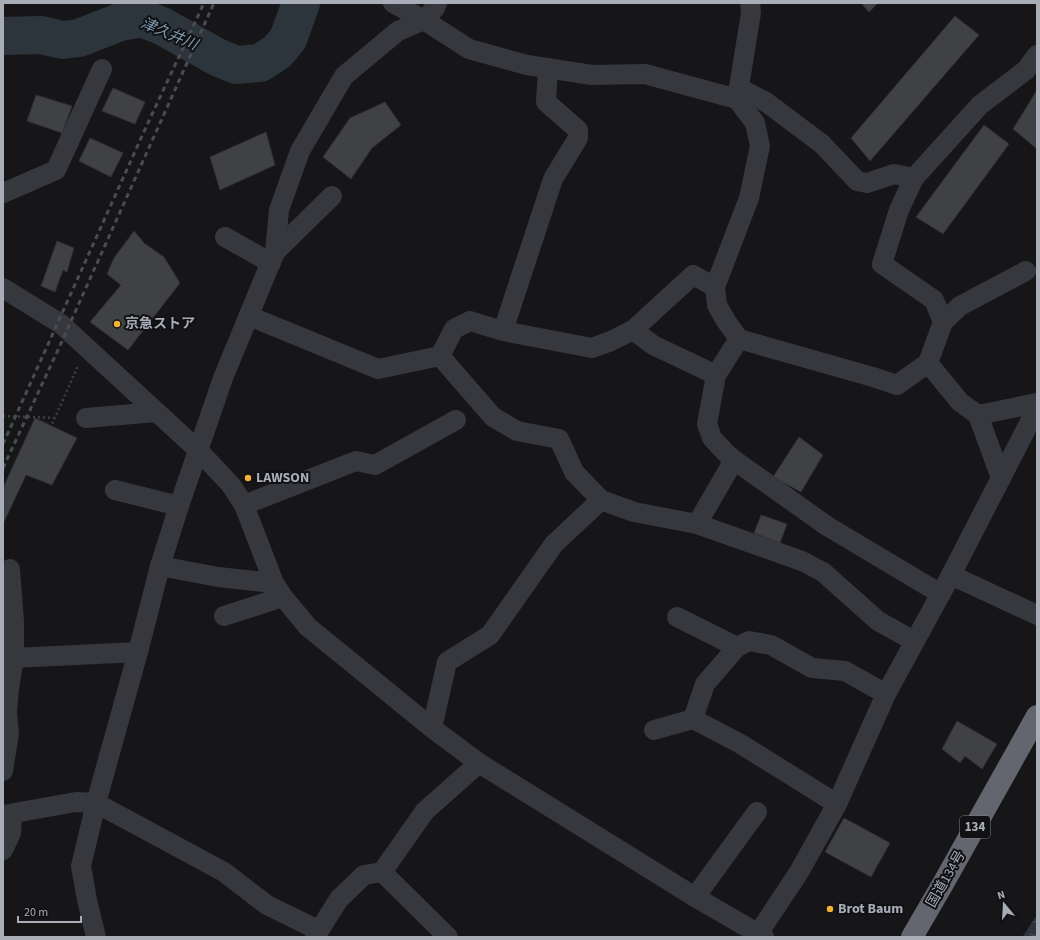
<svg xmlns="http://www.w3.org/2000/svg" width="1040" height="940" font-family="'Source Sans 3','Noto Sans JP',sans-serif">
  <style>
    .water { fill: url(#water-ripples) }
    .lines { fill: none; stroke-linecap: round; stroke-linejoin: round }
    .river { stroke: #2c353c; stroke-width: 38 }
    .building { fill: #404145; stroke: #303034 }
    .path { stroke: #3d3f44; stroke-width: 2.5; stroke-dasharray: 2 3; stroke-linecap: butt }
    .minor { stroke: #37383d; stroke-width: 20 }
    .highway { stroke: #63666e; stroke-width: 22 }
    .rail { stroke: #4a4c52; stroke-width: 3; stroke-dasharray: 5 4; stroke-linecap: butt }
    .poi-dot { fill: #f2b134; stroke: #111113; stroke-width: 1.5 }
    .labels { text-anchor: middle; dominant-baseline: central; stroke-width: 4; stroke-linejoin: round; paint-order: stroke }
    .shield { fill: #111113; stroke: #7b7e86; stroke-width: 1 }
    .shield-label { font-size: 13px; font-weight: bold; fill: #a8adb8 }
    .poi-label { font-size: 14px; font-weight: bold; fill: #a8adb8; stroke: #111113; text-anchor: start }
    .street-label { font-size: 14px; fill: #a8adb8; stroke: #111113 }
    .water-label { font-size: 15px; font-style: italic; fill: #7f9bb3; stroke: #111113 }
  </style>
  <defs>
    <pattern id="water-ripples" width="26" height="14" patternUnits="userSpaceOnUse"><rect width="26" height="14" fill="#2c353c"/><path d="M2 4q2-2 4 0t4 0M15 11q2-2 4 0t4 0" fill="none" stroke="#485056"/></pattern>
  </defs>
  <rect width="100%" height="100%" fill="#161618"/>
  <polygon class="water" points="1037,915 1037,937 1022,937 1023,936"/>
  <g class="lines">
    <polyline class="river" points="3,36 41,35 63,40 79,38 120,22 141,18 162,26 217,57 236,65 260,63 277,52 288,39 301,3"/>
  </g>
  <g class="building">
    <polygon points="861,3 878,3 869,12"/>
    <polygon points="955,16 979,35 870,161 851,138"/>
    <polygon points="113,88 145,102 135,124 102,111"/>
    <polygon points="1037,90 1037,149 1013,129"/>
    <polygon points="36,95 72,106 62,133 27,121"/>
    <polygon points="385,102 401,125 372,148 351,179 323,157 350,118"/>
    <polygon points="984,125 1009,144 943,234 916,217"/>
    <polygon points="266,132 275,165 220,190 210,157"/>
    <polygon points="90,138 123,153 111,177 79,161"/>
    <polygon points="134,231 144,243 164,257 180,283 128,350 90,322 121,285 107,274 114,258"/>
    <polygon points="57,241 74,248 67,272 63,270 55,292 41,286"/>
    <polygon points="35,418 77,438 52,485 26,475 3,524 3,488"/>
    <polygon points="799,437 823,455 801,492 773,477"/>
    <polygon points="761,515 787,524 780,543 754,533"/>
    <polygon points="957,721 997,744 982,769 965,756 960,763 942,749"/>
    <polygon points="844,818 890,843 871,877 825,852"/>
  </g>
  <g class="lines">
    <g class="path">
      <polyline points="3,416 55,418"/>
      <polyline points="44,442 78,366"/>
    </g>
    <g class="minor">
      <polyline points="393,3 424,20 469,49 527,65 592,75 645,74 737,99 755,123 760,146 749,198 715,287 717,305 726,321 739,339 716,375 707,424 712,438 726,453 734,460 827,526 941,594"/>
      <polyline points="739,88 766,102 822,144 857,181 867,183 894,174 914,178"/>
      <polyline points="737,99 751,13 750,3"/>
      <polyline points="3,193 56,170 102,69"/>
      <polyline points="225,237 271,263"/>
      <polyline points="275,252 332,196"/>
      <polyline points="3,288 61,324 198,450 231,485 244,505 274,583 283,597 308,627 432,728 479,763 695,897 764,937"/>
      <polyline points="249,316 378,369 440,356 454,329 470,321 503,331 553,179 578,138 578,130 546,102 548,68"/>
      <polyline points="943,322 960,306 1026,271"/>
      <polyline points="633,330 693,275 715,287"/>
      <polyline points="503,331 592,348 611,341 633,330 653,345 716,375"/>
      <polyline points="739,339 873,377 897,385 928,363 943,322 934,300 882,264 899,210 914,178 980,105 1026,70 1037,55"/>
      <polyline points="440,356 493,417 517,431 559,439 574,472 601,500"/>
      <polyline points="928,363 960,402 978,415 1037,403"/>
      <polyline points="978,415 1001,478"/>
      <polyline points="86,418 156,412"/>
      <polyline points="115,490 179,506"/>
      <polyline points="244,505 356,461 375,465 456,420"/>
      <polyline points="697,524 734,460"/>
      <polyline points="160,566 218,577 274,583"/>
      <polyline points="951,575 1037,615"/>
      <polyline points="224,616 283,597"/>
      <polyline points="677,617 737,647"/>
      <polyline points="14,658 138,652"/>
      <polyline points="432,728 447,662 490,635 554,544 601,500 634,512 697,524 802,561 823,572 878,621 914,641"/>
      <polyline points="654,730 693,719"/>
      <polyline points="3,771 9,734 7,713 9,688 14,658 14,621 10,569"/>
      <polyline points="837,804 739,743 693,719 705,684 737,647 749,641 771,645 812,668 845,671 886,694"/>
      <polyline points="3,815 76,802 96,803 224,872 267,905 318,930"/>
      <polyline points="3,850 11,833 12,815"/>
      <polyline points="382,872 448,937"/>
      <polyline points="695,897 757,812"/>
      <polyline points="96,937 87,900 81,866 96,803 138,652 160,566 179,506 223,378 275,252 279,210 300,151 344,76 398,31 424,20 435,8 437,3"/>
      <polyline points="315,937 339,899 364,875 382,872 425,811 479,763"/>
      <polyline points="756,937 799,872 837,804 886,694 951,575 1037,408"/>
    </g>
    <polyline class="highway" points="912,937 944,882 1037,716"/>
    <g class="rail">
      <polyline points="3,444 147,125 204,3"/>
      <polyline points="3,468 58,350 214,3"/>
    </g>
  </g>
  <g class="poi-dot">
    <circle cx="117" cy="324" r="4"/>
    <circle cx="248" cy="478" r="4"/>
    <circle cx="830" cy="909" r="4"/>
  </g>
  <g class="labels">
    <rect class="shield" x="960" y="816" width="30" height="22" rx="3"/>
    <g class="shield-label">
      <text x="975" y="827">134</text>
    </g>
    <g class="poi-label">
      <text x="125" y="324">京急ストア</text>
      <text x="256" y="478">LAWSON</text>
      <text x="838" y="909">Brot Baum</text>
    </g>
    <g class="street-label">
      <text transform="translate(946 879) rotate(-60)">国道134号</text>
    </g>
    <g class="water-label">
      <text transform="translate(169 34) rotate(23)">津久井川</text>
    </g>
  </g>
  <rect width="1040" height="940" fill="none" stroke="#a8adb8" stroke-width="8"/>
  <g transform="translate(1004 904) rotate(342)" stroke="#111113" stroke-width="3" paint-order="stroke">
  <path d="M0-3L7 15L0 10L-7 15Z" fill="#a8adb8"/>
  <text y="-6" font-size="11" font-weight="bold" text-anchor="middle" fill="#a8adb8">N</text>
  </g>
  <path d="M18 916v6h63v-6" fill="none" stroke="#a8adb8" stroke-width="2"/>
  <text x="24" y="916" font-size="12" fill="#a8adb8" stroke="#111113" stroke-width="3" paint-order="stroke">20 m</text>
</svg>
